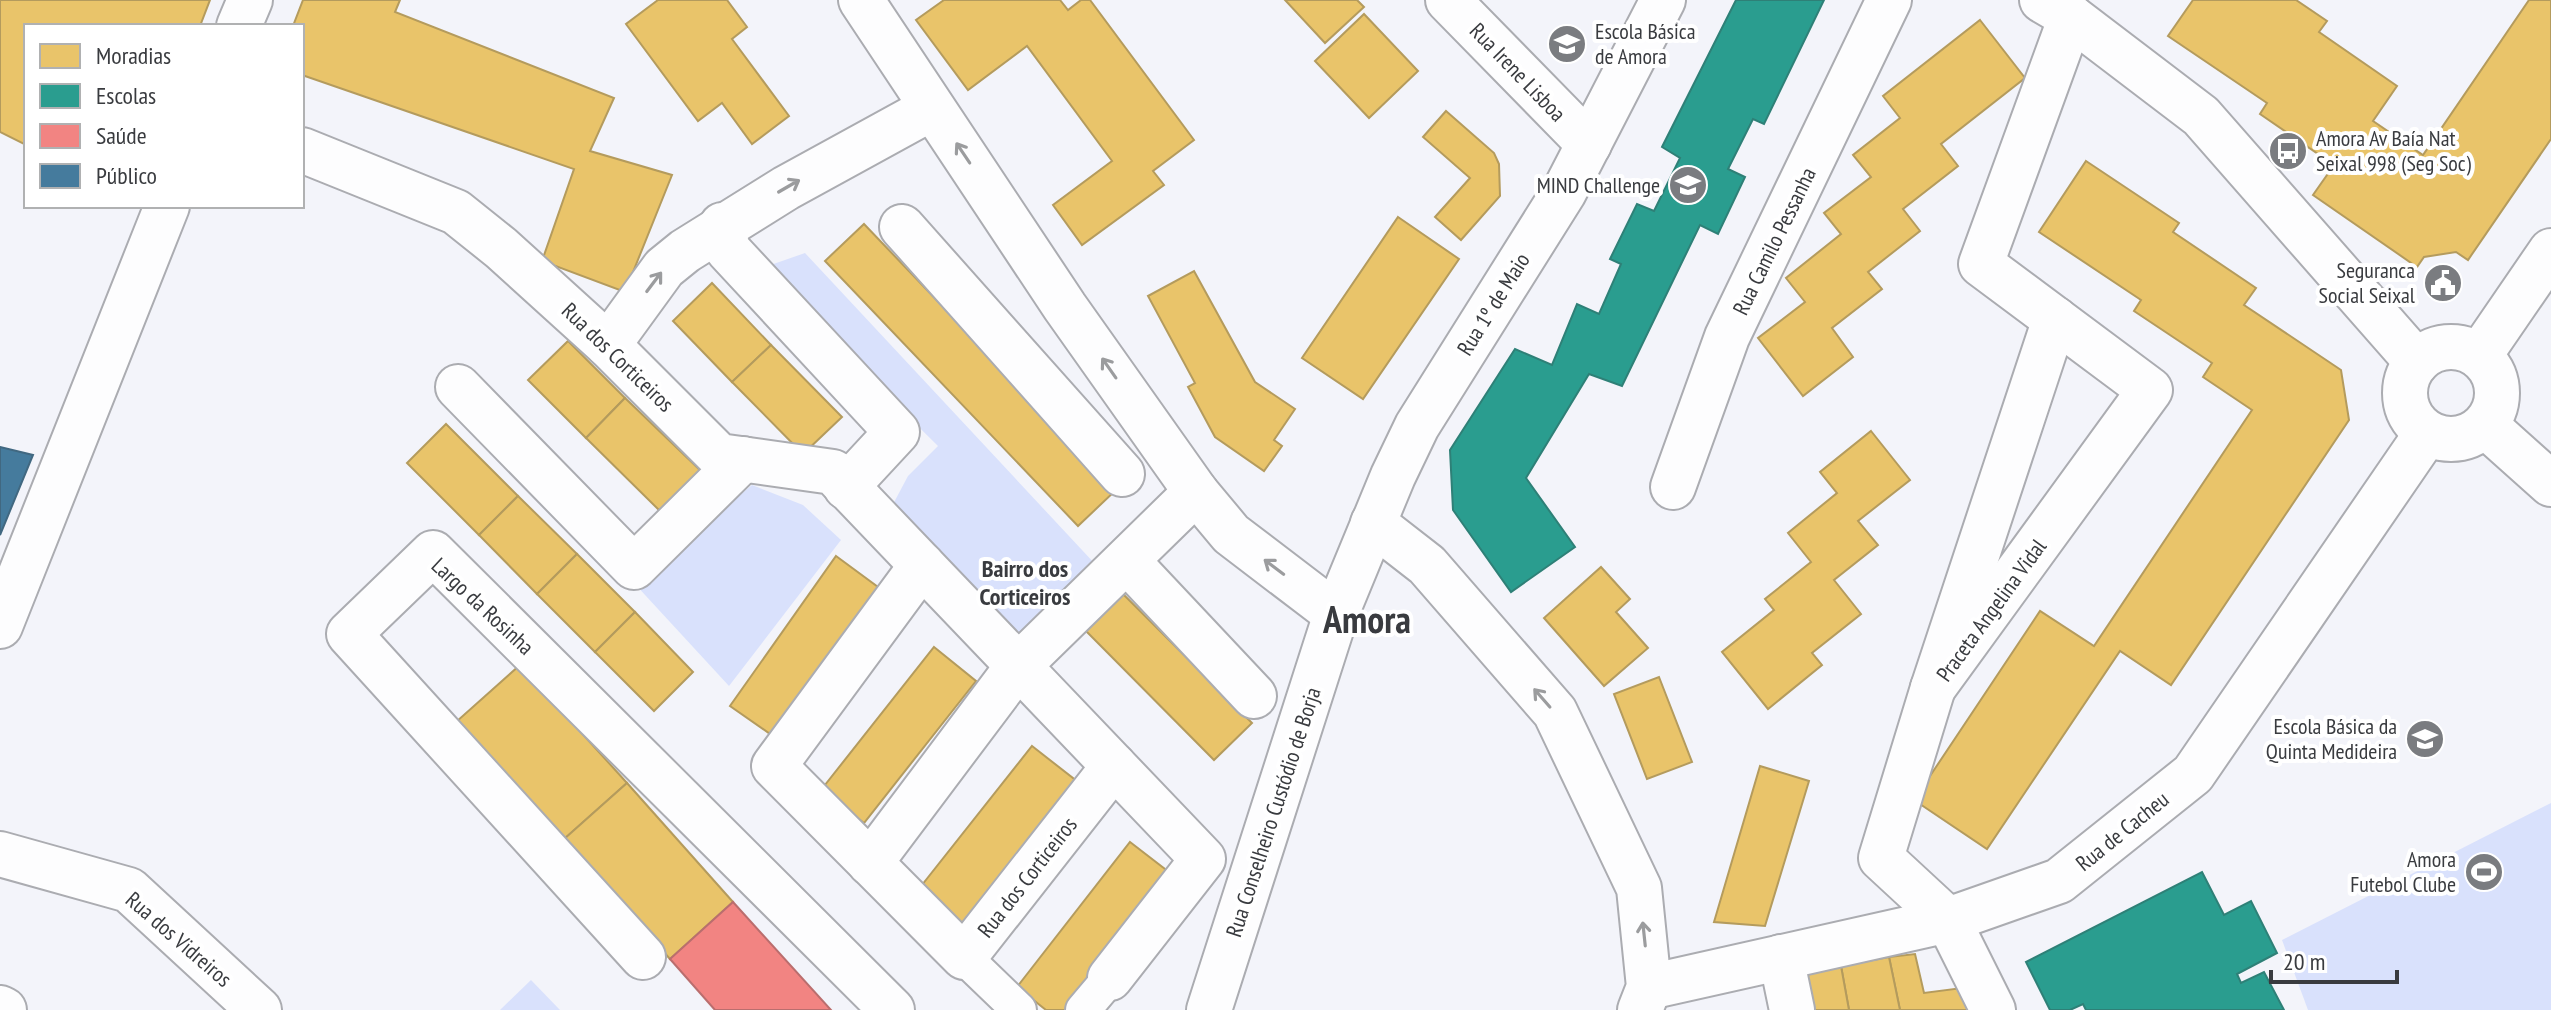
<svg xmlns="http://www.w3.org/2000/svg" width="2551" height="1010" font-family="'PT Sans Narrow',sans-serif">
  <style>
    .green { fill: #d9e1fc }
    .homes { fill: #e9c46a; stroke: #b49b5d; stroke-width: 2 }
    .schools { fill: #2a9d8f; stroke: #2e8077; stroke-width: 2 }
    .health { fill: #f28482; stroke: #ba6e6e; stroke-width: 2 }
    .public { fill: #457b9d; stroke: #416881; stroke-width: 2 }
    .lines { fill: none; stroke-linecap: round; stroke-linejoin: round }
    .pedestrian-casing { stroke: #abacb1; stroke-width: 38 }
    .minor-casing { stroke: #abacb1; stroke-width: 48 }
    .tertiary-casing { stroke: #abacb1; stroke-width: 48 }
    .secondary-casing { stroke: #abacb1; stroke-width: 48 }
    .pedestrian { stroke: #fdfdfe; stroke-width: 34 }
    .minor { stroke: #fdfdfe; stroke-width: 44 }
    .tertiary { stroke: #fdfdfe; stroke-width: 44 }
    .secondary { stroke: #fdfdfe; stroke-width: 44 }
    .oneway { stroke: #9b9c9e }
    .labels { text-anchor: middle; dominant-baseline: central; stroke-width: 8; stroke-linejoin: round; paint-order: stroke }
    .poi-label { font-size: 22px; fill: #393b3f; stroke: #fff; text-anchor: end }
    .street-label { font-size: 22px; fill: #393b3f; stroke: #fff }
    .neighbourhood-label { font-size: 24px; font-weight: bold; fill: #393b3f; stroke: #fff }
    .town-label { font-size: 38px; font-weight: bold; fill: #393b3f; stroke: #fff }
  </style>
  <rect width="100%" height="100%" fill="#f3f4fa"/>
  <g class="green">
    <polygon points="805,253 1096,565 1015,641 891,508 908,476 938,446 759,269"/>
    <polygon points="752,485 803,505 841,540 729,686 634,583"/>
    <polygon points="2551,803 2551,1010 2308,1010 2282,940"/>
    <polygon points="531,980 560,1010 500,1010"/>
  </g>
  <g class="homes">
    <polygon points="0,0 210,0 200,26 26,26 26,145 0,132"/>
    <polygon points="303,0 400,0 395,12 614,98 590,151 672,175 625,292 542,261 574,169 302,75 302,26 293,26"/>
    <polygon points="658,0 727,0 747,27 732,39 789,116 752,144 722,103 698,121 626,24"/>
    <polygon points="944,0 1060,0 1068,10 1081,0 1090,0 1194,140 1153,171 1164,185 1082,245 1053,205 1112,161 1027,46 968,90 916,20"/>
    <polygon points="1285,0 1357,0 1364,7 1325,43"/>
    <polygon points="2193,0 2296,0 2327,21 2319,32 2397,86 2373,121 2423,155 2529,0 2551,0 2551,139 2468,260 2456,252 2424,257 2417,267 2313,195 2334,165 2260,114 2267,103 2168,36"/>
    <polygon points="1364,14 1418,71 1369,118 1315,61"/>
    <polygon points="1980,20 2025,78 1941,144 1958,166 1903,209 1920,231 1868,272 1882,289 1832,328 1853,357 1803,396 1758,338 1805,302 1786,278 1841,234 1824,213 1871,177 1853,155 1900,118 1883,96"/>
    <polygon points="1446,111 1494,153 1499,164 1500,196 1461,240 1435,217 1470,178 1423,137"/>
    <polygon points="2086,161 2179,223 2173,232 2256,288 2244,305 2341,370 2349,420 2171,685 2120,651 1987,849 1914,800 2040,611 2094,646 2252,410 2203,377 2212,363 2134,311 2141,300 2039,232"/>
    <polygon points="1398,217 1459,259 1363,399 1302,358"/>
    <polygon points="864,224 1117,489 1078,526 825,261"/>
    <polygon points="1194,271 1255,382 1295,409 1274,440 1282,446 1264,471 1215,437 1188,387 1195,383 1148,296"/>
    <polygon points="712,283 771,345 732,382 673,321"/>
    <polygon points="568,341 625,398 586,438 528,380"/>
    <polygon points="771,345 842,417 803,454 732,382"/>
    <polygon points="625,398 702,472 662,513 586,438"/>
    <polygon points="446,424 518,496 479,535 407,463"/>
    <polygon points="1871,431 1910,480 1858,521 1878,545 1834,580 1861,614 1812,653 1822,665 1768,709 1722,652 1774,610 1765,599 1811,562 1788,533 1837,493 1820,472"/>
    <polygon points="518,496 577,554 537,594 479,535"/>
    <polygon points="577,554 635,612 595,652 537,594"/>
    <polygon points="836,556 878,587 773,736 730,706"/>
    <polygon points="1601,567 1630,599 1616,612 1648,648 1604,686 1544,618"/>
    <polygon points="1122,593 1252,723 1214,760 1085,630"/>
    <polygon points="635,612 693,672 654,711 595,652"/>
    <polygon points="934,647 976,681 864,823 821,790"/>
    <polygon points="520,665 627,783 563,840 456,722"/>
    <polygon points="1659,677 1692,762 1647,779 1614,694"/>
    <polygon points="1032,746 1078,782 964,926 918,890"/>
    <polygon points="1760,766 1809,781 1765,926 1714,922"/>
    <polygon points="627,783 733,902 670,959 563,840"/>
    <polygon points="1130,842 1174,876 1070,1010 1046,1010 1017,987"/>
    <polygon points="1915,954 1924,993 1962,988 1971,1010 1900,1010 1889,957"/>
    <polygon points="1889,957 1900,1010 1849,1010 1841,966"/>
    <polygon points="1841,966 1849,1010 1811,1010 1804,973"/>
  </g>
  <g class="schools">
    <polygon points="1736,0 1824,0 1764,124 1753,119 1728,169 1745,177 1718,234 1700,225 1622,386 1589,374 1526,478 1575,547 1511,592 1453,510 1450,450 1515,349 1552,365 1577,304 1599,314 1621,264 1610,259 1637,204 1654,211 1680,158 1662,147"/>
    <polygon points="2202,872 2224,915 2251,901 2277,953 2237,974 2241,983 2264,972 2284,1010 2086,1010 2083,1004 2070,1010 2050,1010 2026,962"/>
  </g>
  <polygon class="health" points="733,902 831,1010 715,1010 670,959"/>
  <polygon class="public" points="0,447 33,455 0,535"/>
  <g class="lines">
    <defs>
      <g id="pedestrian">
        <polyline points="964,957 1019,1010"/>
        <polyline points="1083,1010 1110,978"/>
      </g>
      <g id="minor">
        <polyline points="861,0 1065,307 1196,492 1231,534 1336,614"/>
        <polyline points="1448,0 1589,144"/>
        <polyline points="239,26 250,0"/>
        <polyline points="302,150 456,212 501,248 608,345 719,456 833,472 1203,859 1110,978"/>
        <polyline points="722,225 728,250 897,432 846,487"/>
        <polyline points="902,227 1122,474"/>
        <polyline points="608,345 664,268 685,251 786,188 932,108"/>
        <polyline points="458,387 634,567 743,459"/>
        <polyline points="1673,487 1727,337 1889,0"/>
        <polyline points="1127,561 1254,696"/>
        <polyline points="922,565 774,766 964,957 1114,766"/>
        <polyline points="0,626 167,206"/>
        <polyline points="1933,688 2150,390 1981,264 2071,17"/>
        <polyline points="0,854 129,890 259,1010"/>
        <polyline points="870,863 1018,666 1196,492"/>
        <polyline points="643,957 349,634 433,553 892,1010"/>
        <polyline points="1781,957 1792,1010"/>
        <polyline points="1649,987 1948,920 2059,881 2193,774 2427,433"/>
        <polyline points="1993,1010 1948,920 1881,858 1933,688 2055,319"/>
      </g>
      <g id="tertiary">
        <polyline points="2485,425 2551,484"/>
        <polyline points="1373,523 1427,565 1555,712 1639,888 1649,987 1640,1010"/>
        <polyline points="0,1008 4,1010"/>
        <polyline points="1209,1010 1336,614 1393,476 1417,426 1564,192 1663,0"/>
      </g>
      <g id="secondary">
        <polyline points="2042,0 2071,17 2201,116 2417,362"/>
        <circle cx="2451" cy="393" r="46"/>
        <polyline points="2479,356 2551,251"/>
      </g>
    </defs>
    <use href="#pedestrian" class="pedestrian-casing"/>
    <use href="#minor" class="minor-casing"/>
    <use href="#tertiary" class="tertiary-casing"/>
    <use href="#secondary" class="secondary-casing"/>
    <use href="#pedestrian" class="pedestrian"/>
    <use href="#minor" class="minor"/>
    <use href="#tertiary" class="tertiary"/>
    <use href="#secondary" class="secondary"/>
  </g>
  <defs><path id="oneway-shaft" d="M-6 0H5M1.5-3L5.5 0L1.5 3" fill="none" stroke-width="1.6" stroke-linecap="round" stroke-linejoin="round" transform="scale(2)"/></defs>
  <g class="oneway">
    <use href="#oneway-shaft" transform="translate(963 153) rotate(-124)"/>
    <use href="#oneway-shaft" transform="translate(789 186) rotate(-30)"/>
    <use href="#oneway-shaft" transform="translate(654 282) rotate(-53)"/>
    <use href="#oneway-shaft" transform="translate(1109 368) rotate(-125)"/>
    <use href="#oneway-shaft" transform="translate(1274 567) rotate(-143)"/>
    <use href="#oneway-shaft" transform="translate(1542 698) rotate(-131)"/>
    <use href="#oneway-shaft" transform="translate(1644 934) rotate(-96)"/>
  </g>
  <defs>
    <symbol id="school-disc" viewBox="-11 -11 22 22"><circle r="9.5" fill="#7a7c80" stroke="#fff"/><path d="M0-5L7-2L0 1L-7-2ZM-4 1L0 2.5L4 1V4Q0 6-4 4Z" fill="#fff"/></symbol>
    <symbol id="bus-disc" viewBox="-11 -11 22 22"><circle r="9.5" fill="#7a7c80" stroke="#fff"/><path d="M-5-6H5V4H4V6H2V4H-2V6H-4V4H-5ZM-3.5-4V0h7V-4ZM-3.5 1.2v1.5H-2V1.2ZM2 1.2v1.5H3.5V1.2Z" fill="#fff"/></symbol>
    <symbol id="civic-disc" viewBox="-11 -11 22 22"><circle r="9.5" fill="#7a7c80" stroke="#fff"/><path d="M-.6-6.5H3V-4.5H.6V-3L4-1V1h2V6H-6V1h2V-1L-.6-3ZM-1.2 2.5V6h2.4V2.5Z" fill="#fff"/></symbol>
    <symbol id="stadium-disc" viewBox="-11 -11 22 22"><circle r="9.5" fill="#7a7c80" stroke="#fff"/><path d="M0-5a6.5 5 0 1 0 0 10a6.5 5 0 1 0 0-10ZM-3.5-1.8h7v3.6h-7Z" fill="#fff"/></symbol>
  </defs>
  <g fill-rule="evenodd">
    <use href="#school-disc" x="1545" y="22" width="44" height="44"/>
    <use href="#bus-disc" x="2266" y="129" width="44" height="44"/>
    <use href="#school-disc" x="1666" y="163" width="44" height="44"/>
    <use href="#civic-disc" x="2421" y="261" width="44" height="44"/>
    <use href="#school-disc" x="2403" y="717" width="44" height="44"/>
    <use href="#stadium-disc" x="2462" y="850" width="44" height="44"/>
  </g>
  <g class="labels">
    <g class="poi-label">
      <text x="1595" y="31" text-anchor="start">Escola Básica<tspan x="1595" dy="25">de Amora</tspan></text>
      <text x="2316" y="138" text-anchor="start">Amora Av Baía Nat<tspan x="2316" dy="25">Seixal 998 (Seg Soc)</tspan></text>
      <text x="1660" y="185">MIND Challenge</text>
      <text x="2415" y="270">Seguranca<tspan x="2415" dy="25">Social Seixal</tspan></text>
      <text x="2397" y="726">Escola Básica da<tspan x="2397" dy="25">Quinta Medideira</tspan></text>
      <text x="2456" y="859">Amora<tspan x="2456" dy="25">Futebol Clube</tspan></text>
    </g>
    <g class="street-label">
      <text transform="translate(1518 72) rotate(46)">Rua Irene Lisboa</text>
      <text transform="translate(1774 241) rotate(-64)">Rua Camilo Pessanha</text>
      <text transform="translate(1493 304) rotate(-58)">Rua 1º de Maio</text>
      <text transform="translate(618 357) rotate(44)">Rua dos Corticeiros</text>
      <text transform="translate(483 606) rotate(43)">Largo da Rosinha</text>
      <text transform="translate(1991 610) rotate(-54)">Praceta Angelina Vidal</text>
      <text transform="translate(1273 812) rotate(-72)">Rua Conselheiro Custódio de Borja</text>
      <text transform="translate(2122 831) rotate(-39)">Rua de Cacheu</text>
      <text transform="translate(1027 877) rotate(-52)">Rua dos Corticeiros</text>
      <text transform="translate(179 939) rotate(41)">Rua dos Vidreiros</text>
    </g>
    <g class="neighbourhood-label">
      <text x="1025" y="568">Bairro dos<tspan x="1025" dy="28">Corticeiros</tspan></text>
    </g>
    <g class="town-label">
      <text x="1367" y="618">Amora</text>
    </g>
  </g>
  <rect x="24" y="24" width="280" height="184" fill="#ffffff" stroke="#b0b1b2" stroke-width="2"/>
  <rect x="40" y="44" width="40" height="24" fill="#e9c46a" stroke="#b0b1b2" stroke-width="2"/>
  <text x="96" y="64" font-size="24" fill="#393b3f">Moradias</text>
  <rect x="40" y="84" width="40" height="24" fill="#2a9d8f" stroke="#b0b1b2" stroke-width="2"/>
  <text x="96" y="104" font-size="24" fill="#393b3f">Escolas</text>
  <rect x="40" y="124" width="40" height="24" fill="#f28482" stroke="#b0b1b2" stroke-width="2"/>
  <text x="96" y="144" font-size="24" fill="#393b3f">Saúde</text>
  <rect x="40" y="164" width="40" height="24" fill="#457b9d" stroke="#b0b1b2" stroke-width="2"/>
  <text x="96" y="184" font-size="24" fill="#393b3f">Público</text>
  <path d="M2271 970v12h126v-12" fill="none" stroke="#393b3f" stroke-width="4"/>
  <text x="2283" y="970" font-size="24" fill="#393b3f" stroke="#ffffff" stroke-width="6" paint-order="stroke">20 m</text>
</svg>
